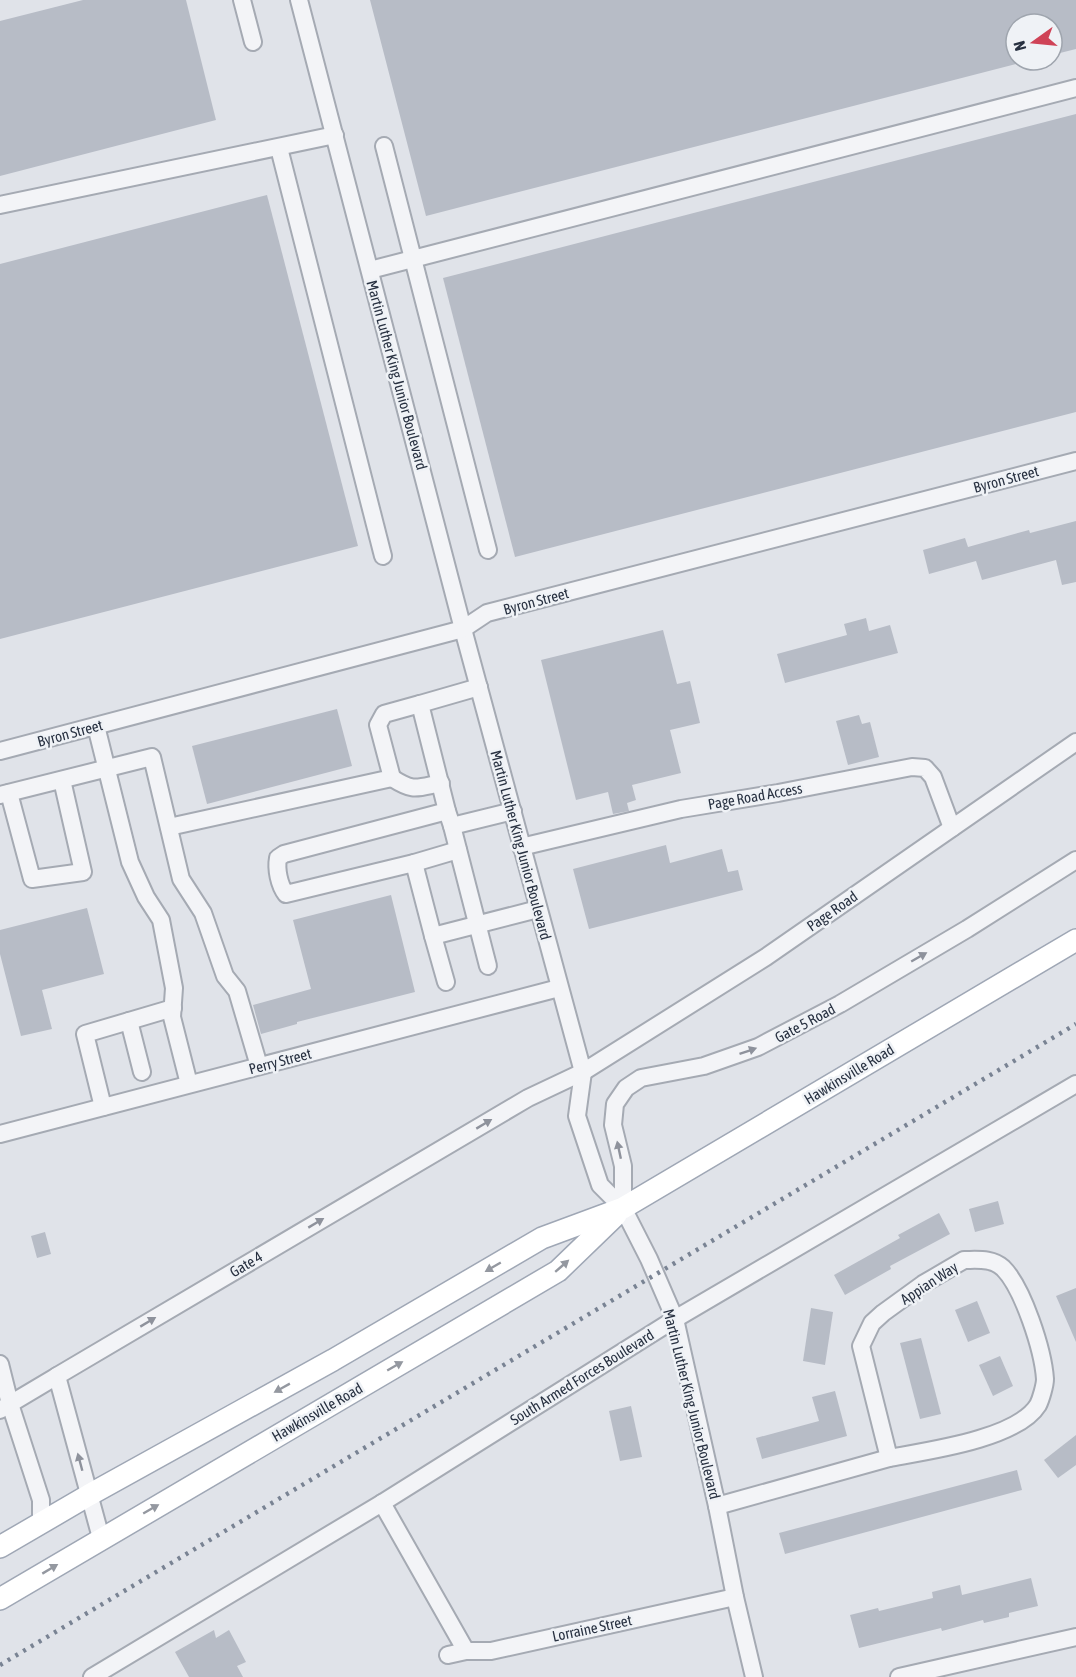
<svg xmlns="http://www.w3.org/2000/svg" width="1076" height="1677" font-family="'Asap Condensed',sans-serif">
  <style>
    .building { fill: #b7bcc6 }
    .lines { fill: none; stroke-linecap: round; stroke-linejoin: round }
    .minor-casing { stroke: #a5aab3; stroke-width: 20 }
    .major-casing { stroke: #9fa7b5; stroke-width: 24 }
    .minor { stroke: #f3f4f7; stroke-width: 16 }
    .major { stroke: #fff; stroke-width: 21 }
    .rail { stroke: #798393; stroke-width: 4.5; stroke-dasharray: 3 6; stroke-linecap: butt }
    .oneway { fill: #8e929c }
    .oneway2 { fill: #9498a0 }
    .labels { text-anchor: middle; dominant-baseline: central; stroke-width: 5; stroke-linejoin: round; paint-order: stroke }
    .street-label { font-size: 15px; fill: #283141; stroke: #eff2f6 }
  </style>
  <rect width="100%" height="100%" fill="#e0e3e9"/>
  <g class="building">
    <polygon points="83,0 186,0 216,120 0,176 0,21"/>
    <polygon points="370,0 1076,0 1076,49 1052,55 1052,24 1016,24 1016,64 426,216"/>
    <polygon points="1076,114 1076,412 515,557 443,278"/>
    <polygon points="267,195 358,546 0,639 0,264"/>
    <polygon points="1076,521 1076,582 1062,585 1056,560 982,580 976,561 929,574 923,550 965,538 968,547 1029,530 1030,533"/>
    <polygon points="866,618 869,631 890,625 898,653 785,683 777,654 847,635 844,624"/>
    <polygon points="663,630 677,684 690,681 700,723 670,730 681,773 632,785 636,800 627,803 629,811 613,814 608,792 576,800 541,660"/>
    <polygon points="337,709 352,766 207,804 192,746"/>
    <polygon points="859,715 862,724 870,722 879,757 848,765 836,721"/>
    <polygon points="666,845 670,863 722,849 728,872 738,870 743,890 589,929 573,869"/>
    <polygon points="391,895 415,992 297,1022 297,1024 261,1034 253,1005 311,989 293,920"/>
    <polygon points="87,908 104,974 42,990 52,1029 21,1036 0,954 0,930"/>
    <polygon points="998,1201 1004,1224 975,1232 969,1209"/>
    <polygon points="939,1213 950,1234 890,1266 891,1269 845,1295 834,1275 900,1238 898,1235"/>
    <polygon points="45,1232 51,1254 37,1258 31,1236"/>
    <polygon points="1076,1288 1076,1342 1056,1296"/>
    <polygon points="977,1301 990,1333 968,1342 955,1310"/>
    <polygon points="811,1308 833,1312 825,1365 803,1361"/>
    <polygon points="921,1338 941,1414 920,1419 900,1343"/>
    <polygon points="1000,1356 1013,1386 993,1396 979,1365"/>
    <polygon points="835,1391 847,1436 762,1459 756,1438 819,1421 812,1397"/>
    <polygon points="631,1406 642,1457 620,1461 609,1411"/>
    <polygon points="1076,1435 1076,1465 1058,1478 1044,1460"/>
    <polygon points="1017,1470 1022,1490 785,1554 779,1533"/>
    <polygon points="1031,1578 1038,1606 1009,1613 1009,1617 984,1623 983,1620 942,1631 941,1628 859,1648 850,1615 878,1608 879,1611 933,1598 932,1592 960,1585 962,1595"/>
    <polygon points="214,1630 216,1638 229,1630 246,1662 237,1666 243,1677 189,1677 175,1652"/>
  </g>
  <g class="lines">
    <defs>
      <g id="minor">
        <polyline points="242,0 253,42"/>
        <polyline points="299,0 463,629 583,1072 577,1116 600,1185 623,1208 649,1259 675,1319 717,1506 735,1597 754,1677"/>
        <polyline points="384,146 488,550"/>
        <polyline points="279,148 383,556"/>
        <polyline points="0,205 335,135"/>
        <polyline points="370,270 1076,88"/>
        <polyline points="479,687 420,704 447,811 452,826 513,811"/>
        <polyline points="96,726 130,862 146,897 161,920 174,988 172,1017 189,1084"/>
        <polyline points="0,751 463,629 487,613 1076,461"/>
        <path d="M 392,778 C 414,792 416,788 441,783"/>
        <polyline points="9,793 32,879 83,872 62,780"/>
        <polyline points="0,795 152,757 181,879 203,913 225,976 237,991 259,1066"/>
        <polyline points="452,826 488,966"/>
        <polyline points="169,827 392,778 378,725 384,714 420,704"/>
        <polyline points="521,847 681,809 778,793 912,767 925,768 933,777 952,828"/>
        <polyline points="414,863 458,850"/>
        <path d="M 433,936 L 414,863 L 286,894 C 279,885 276,869 278,858 L 284,854 L 447,811"/>
        <polyline points="446,982 433,936 538,909"/>
        <polyline points="129,1021 142,1072"/>
        <polyline points="103,1107 85,1034 173,1008"/>
        <polyline points="0,1134 559,988"/>
        <polyline points="623,1208 623,1166 613,1125 615,1104 626,1088 641,1078 704,1066 758,1047 840,1004 967,929 1076,860"/>
        <path d="M 964,1260 C 978,1260 992,1258 1003,1268 C 1023,1288 1043,1350 1045,1379 C 1045,1385 1041,1399 1038,1405 C 1017,1439 927,1451 889,1458 L 861,1346 L 872,1323 L 883,1313 L 923,1284 Z"/>
        <polyline points="0,1364 10,1404 41,1500 41,1522"/>
        <polyline points="0,1410 57,1376"/>
        <polyline points="382,1503 466,1651"/>
        <polyline points="717,1506 889,1458"/>
        <polyline points="101,1538 57,1376 528,1098 583,1072 766,957 1076,742"/>
        <polyline points="448,1655 466,1651 491,1651 735,1597"/>
        <polyline points="92,1677 382,1503 675,1319 1076,1084"/>
        <polyline points="899,1677 1076,1637"/>
      </g>
      <g id="major">
        <polyline points="0,1547 89,1495 333,1360 542,1238 623,1208 1076,940"/>
        <polyline points="0,1599 558,1271 616,1215"/>
      </g>
    </defs>
    <use href="#minor" class="minor-casing"/>
    <use href="#major" class="major-casing"/>
    <use href="#minor" class="minor"/>
    <use href="#major" class="major"/>
    <polyline class="rail" points="0,1665 1076,1024"/>
  </g>
  <defs><path id="oneway-solid" d="M-6-.8H1V-3.2L6.5 0L1 3.2V.8H-6Z" transform="scale(1.5)"/></defs>
  <g class="oneway">
    <use href="#oneway-solid" transform="translate(919 957) rotate(-30)"/>
    <use href="#oneway-solid" transform="translate(748 1051) rotate(-19)"/>
    <use href="#oneway-solid" transform="translate(484 1124) rotate(-31)"/>
    <use href="#oneway-solid" transform="translate(619 1150) rotate(-102)"/>
    <use href="#oneway-solid" transform="translate(316 1223) rotate(-31)"/>
    <use href="#oneway-solid" transform="translate(148 1322) rotate(-31)"/>
    <use href="#oneway-solid" transform="translate(80 1462) rotate(-105)"/>
  </g>
  <g class="oneway2">
    <use href="#oneway-solid" transform="translate(562 1266) rotate(-41)"/>
    <use href="#oneway-solid" transform="translate(493 1267) rotate(150)"/>
    <use href="#oneway-solid" transform="translate(395 1366) rotate(-30)"/>
    <use href="#oneway-solid" transform="translate(282 1388) rotate(151)"/>
    <use href="#oneway-solid" transform="translate(151 1509) rotate(-30)"/>
    <use href="#oneway-solid" transform="translate(50 1569) rotate(-31)"/>
  </g>
  <g class="labels">
    <g class="street-label">
      <text transform="translate(397 375) rotate(75)">Martin Luther King Junior Boulevard</text>
      <text transform="translate(1006 479) rotate(-15)">Byron Street</text>
      <text transform="translate(536 601) rotate(-15)">Byron Street</text>
      <text transform="translate(70 733) rotate(-15)">Byron Street</text>
      <text transform="translate(755 796) rotate(-10)">Page Road Access</text>
      <text transform="translate(521 845) rotate(75)">Martin Luther King Junior Boulevard</text>
      <text transform="translate(832 911) rotate(-35)">Page Road</text>
      <text transform="translate(805 1023) rotate(-28)">Gate 5 Road</text>
      <text transform="translate(280 1061) rotate(-15)">Perry Street</text>
      <text transform="translate(849 1074) rotate(-31)">Hawkinsville Road</text>
      <text transform="translate(246 1264) rotate(-31)">Gate 4</text>
      <text transform="translate(929 1283) rotate(-33)">Appian Way</text>
      <text transform="translate(582 1377) rotate(-32)">South Armed Forces Boulevard</text>
      <text transform="translate(692 1404) rotate(76)">Martin Luther King Junior Boulevard</text>
      <text transform="translate(317 1412) rotate(-30)">Hawkinsville Road</text>
      <text transform="translate(592 1628) rotate(-12)">Lorraine Street</text>
    </g>
  </g>
  <g transform="translate(1034 42) rotate(255)"><circle r="28" fill="#eff2f6" stroke="#9fa5ae" stroke-width="1.5"/>
  <path d="M0-4.5L10 22L0 15L-10 22Z" fill="#cf4357"/>
  <text y="-9" font-size="16" font-weight="bold" text-anchor="middle" fill="#283141">N</text>
  </g>
</svg>
